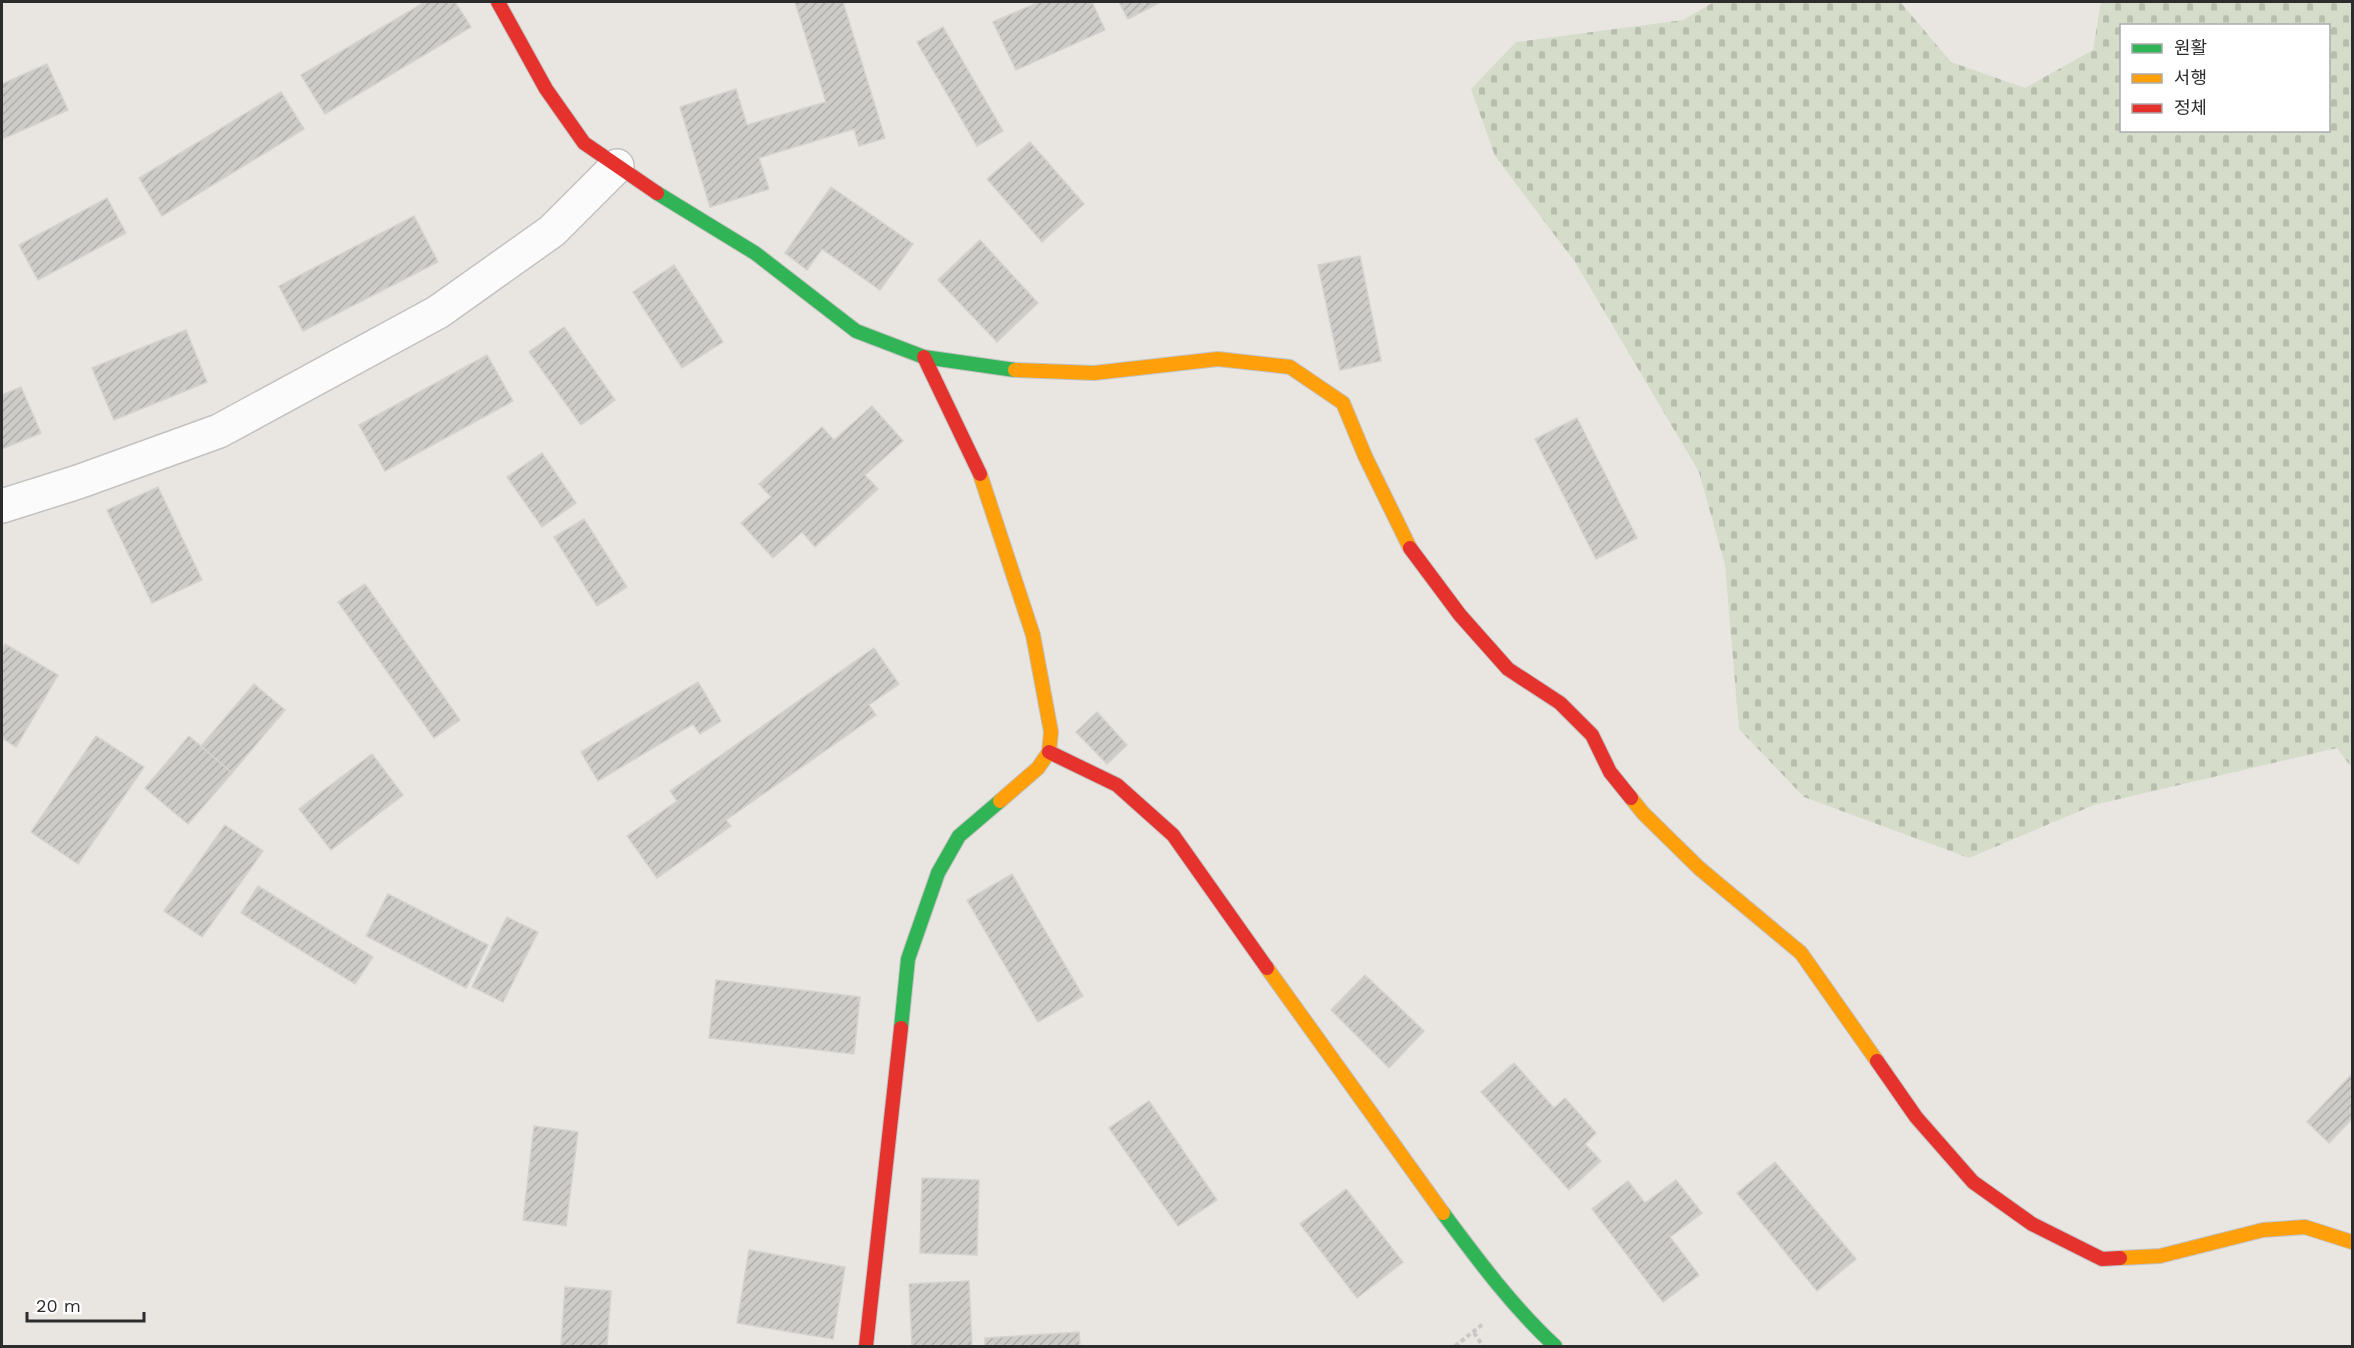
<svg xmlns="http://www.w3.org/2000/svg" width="2354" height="1348" font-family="'Work Sans','Noto Sans KR',sans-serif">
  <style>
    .cemetery { fill: url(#cemetery-stones); fill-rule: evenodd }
    .building { fill: url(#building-hatch); stroke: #d4d2ce; stroke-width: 1.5 }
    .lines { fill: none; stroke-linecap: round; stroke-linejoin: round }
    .street-casing { stroke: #c3c2c2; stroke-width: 36 }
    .fast-casing { stroke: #c3c2c2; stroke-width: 16 }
    .slow-casing { stroke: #c3c2c2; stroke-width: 16 }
    .jam-casing { stroke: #c3c2c2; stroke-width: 16 }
    .path { stroke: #c8c8c7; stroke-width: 4; stroke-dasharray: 4.5 3; stroke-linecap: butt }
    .street { stroke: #fcfbfb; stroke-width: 33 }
    .fast { stroke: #30b455; stroke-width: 14 }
    .slow { stroke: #ff9f0a; stroke-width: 14 }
    .jam { stroke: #e5322d; stroke-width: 14 }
  </style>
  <defs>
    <pattern id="cemetery-stones" width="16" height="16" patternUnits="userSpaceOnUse" patternTransform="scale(1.5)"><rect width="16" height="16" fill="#d5ddca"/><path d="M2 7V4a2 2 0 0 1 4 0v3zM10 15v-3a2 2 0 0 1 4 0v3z" fill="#b7beae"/></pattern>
    <pattern id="building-hatch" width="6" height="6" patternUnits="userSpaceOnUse" patternTransform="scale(1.5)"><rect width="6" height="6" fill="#ceccc9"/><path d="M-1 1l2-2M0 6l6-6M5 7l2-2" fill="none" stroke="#b1afad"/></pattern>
  </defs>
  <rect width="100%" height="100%" fill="#e9e6e2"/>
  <path class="cemetery" d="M 1714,2 L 1901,3 L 1951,62 L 2025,88 L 2093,50 L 2101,2 L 2352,2 L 2352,768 L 2337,748 L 2094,805 L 1969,858 L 1804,797 L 1739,729 L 1725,565 L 1699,472 L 1575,262 L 1495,156 L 1471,89 L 1516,42 L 1683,20 ZM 2122,26 L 2328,26 L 2328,130 L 2122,130 Z"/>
  <g class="building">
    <polygon points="425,2 455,2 471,27 325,114 301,75"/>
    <polygon points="795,2 843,2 885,138 859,146 854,129 759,158 769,189 710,207 680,107 736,89 747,125 826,102"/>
    <polygon points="1039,2 1092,2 1105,30 1016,70 993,22"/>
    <polygon points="1119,2 1161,2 1128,19"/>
    <polygon points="943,27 1003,131 977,146 917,42"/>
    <polygon points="47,64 68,110 2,139 2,84"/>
    <polygon points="281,92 304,129 162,216 139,178"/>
    <polygon points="1030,142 1084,204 1042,242 987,179"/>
    <polygon points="831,187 913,244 880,290 822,249 807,270 785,253"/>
    <polygon points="107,198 126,233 38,280 19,245"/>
    <polygon points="414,216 438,262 303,331 279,286"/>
    <polygon points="980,240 1038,303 997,342 938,280"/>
    <polygon points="1360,256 1381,361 1340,370 1318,265"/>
    <polygon points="674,265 723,342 682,368 633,292"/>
    <polygon points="564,327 615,400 581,425 529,352"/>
    <polygon points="186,330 207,382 114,420 92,368"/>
    <polygon points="487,355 513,401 385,471 359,425"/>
    <polygon points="21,387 41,433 2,449 2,395"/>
    <polygon points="872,406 903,441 865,475 878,489 815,547 802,532 773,558 741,523 771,497 759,484 822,427 834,440"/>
    <polygon points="1577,418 1637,538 1596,559 1535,439"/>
    <polygon points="542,453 576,503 542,527 507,477"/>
    <polygon points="158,487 202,580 152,603 107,510"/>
    <polygon points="584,519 627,587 597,606 554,537"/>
    <polygon points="365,584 460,720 434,738 338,602"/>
    <polygon points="5,644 58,675 16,747 2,738 2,651"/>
    <polygon points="874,648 899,684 869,705 876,715 726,820 731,826 657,878 627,836 677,801 670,791"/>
    <polygon points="698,682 721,721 700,734 693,724 598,781 581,752"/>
    <polygon points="254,684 285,710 232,773 201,746"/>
    <polygon points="1097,712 1127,745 1107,764 1076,732"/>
    <polygon points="96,736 144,767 78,864 31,832"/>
    <polygon points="189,736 232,773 188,824 145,788"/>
    <polygon points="372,754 403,795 331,850 299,809"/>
    <polygon points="225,825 263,851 202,937 164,911"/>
    <polygon points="1012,874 1083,996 1038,1022 967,900"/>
    <polygon points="258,886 373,957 355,984 241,913"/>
    <polygon points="388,894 488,945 466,988 366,936"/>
    <polygon points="507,917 538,932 503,1002 472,987"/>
    <polygon points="1365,975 1424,1031 1389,1068 1331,1010"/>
    <polygon points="716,980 860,997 854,1054 709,1038"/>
    <polygon points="1514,1063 1554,1108 1565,1098 1596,1133 1585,1144 1601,1161 1569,1190 1481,1092"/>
    <polygon points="2352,1074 2352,1119 2329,1143 2307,1122"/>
    <polygon points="1149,1101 1217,1200 1178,1226 1109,1128"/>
    <polygon points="534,1126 578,1132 566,1226 523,1220"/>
    <polygon points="1775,1162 1856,1259 1817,1291 1737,1193"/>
    <polygon points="922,1178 979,1180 977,1255 920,1253"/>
    <polygon points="1676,1180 1702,1213 1670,1237 1699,1275 1663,1302 1592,1209 1628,1181 1645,1203"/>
    <polygon points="1346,1189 1403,1262 1357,1298 1300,1224"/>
    <polygon points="749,1250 845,1267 833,1339 737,1323"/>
    <polygon points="969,1281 972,1346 912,1346 909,1284"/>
    <polygon points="565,1287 611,1291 607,1346 561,1346"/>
    <polygon points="1079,1332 1080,1346 985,1346 985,1338"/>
  </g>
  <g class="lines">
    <defs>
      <polyline id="street" points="2,506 78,482 219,431 438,312 552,231 617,166"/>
      <g id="fast">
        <polyline points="657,193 755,253 856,331 924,357 1015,370"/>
        <polyline points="901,1028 908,959 938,873 959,836 1000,801"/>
        <path d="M 1443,1213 C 1478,1260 1512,1306 1555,1346"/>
      </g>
      <g id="slow">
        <polyline points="1015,370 1094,373 1218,359 1290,367 1343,403 1365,456 1410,548"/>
        <polyline points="980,474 1033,635 1051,732 1049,752 1038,768 1000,801"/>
        <polyline points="1631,798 1643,813 1699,868 1801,953 1877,1061"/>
        <polyline points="1267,968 1443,1213"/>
        <polyline points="2120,1258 2160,1256 2263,1230 2305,1227 2352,1242"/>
      </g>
      <g id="jam">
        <polyline points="498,2 546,89 584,143 657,193"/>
        <polyline points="924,357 980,474"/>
        <polyline points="1410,548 1460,615 1508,669 1560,703 1592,735 1610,772 1631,798"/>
        <polyline points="1049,752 1117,785 1173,835 1267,968"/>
        <polyline points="1877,1061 1916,1117 1973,1182 2032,1224 2102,1259 2120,1258"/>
        <polyline points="866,1346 901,1028"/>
      </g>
    </defs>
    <use href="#street" class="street-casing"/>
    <use href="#fast" class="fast-casing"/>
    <use href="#slow" class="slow-casing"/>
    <use href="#jam" class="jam-casing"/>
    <g class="path">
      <polyline points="1474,1333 1483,1346"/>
      <polyline points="1455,1346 1483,1324"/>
    </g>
    <use href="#street" class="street"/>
    <use href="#fast" class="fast"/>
    <use href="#slow" class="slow"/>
    <use href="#jam" class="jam"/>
  </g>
  <rect width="2354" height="1348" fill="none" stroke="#2c2c2c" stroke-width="6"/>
  <rect x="2120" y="24" width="210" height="108" fill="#ffffff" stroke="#ababab" stroke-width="1.5"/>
  <rect x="2132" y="44" width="30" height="9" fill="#30b455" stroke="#ababab" stroke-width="1.5"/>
  <text x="2174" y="54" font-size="18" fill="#2c2c2c">원활</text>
  <rect x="2132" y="74" width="30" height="9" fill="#ff9f0a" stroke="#ababab" stroke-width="1.5"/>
  <text x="2174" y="84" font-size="18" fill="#2c2c2c">서행</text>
  <rect x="2132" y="104" width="30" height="9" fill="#e5322d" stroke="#ababab" stroke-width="1.5"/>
  <text x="2174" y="114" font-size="18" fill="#2c2c2c">정체</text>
  <path d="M27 1312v9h117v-9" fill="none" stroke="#2c2c2c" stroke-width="3"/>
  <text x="36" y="1312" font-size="18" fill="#2c2c2c" stroke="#ffffff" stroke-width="4.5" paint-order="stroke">20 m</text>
</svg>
